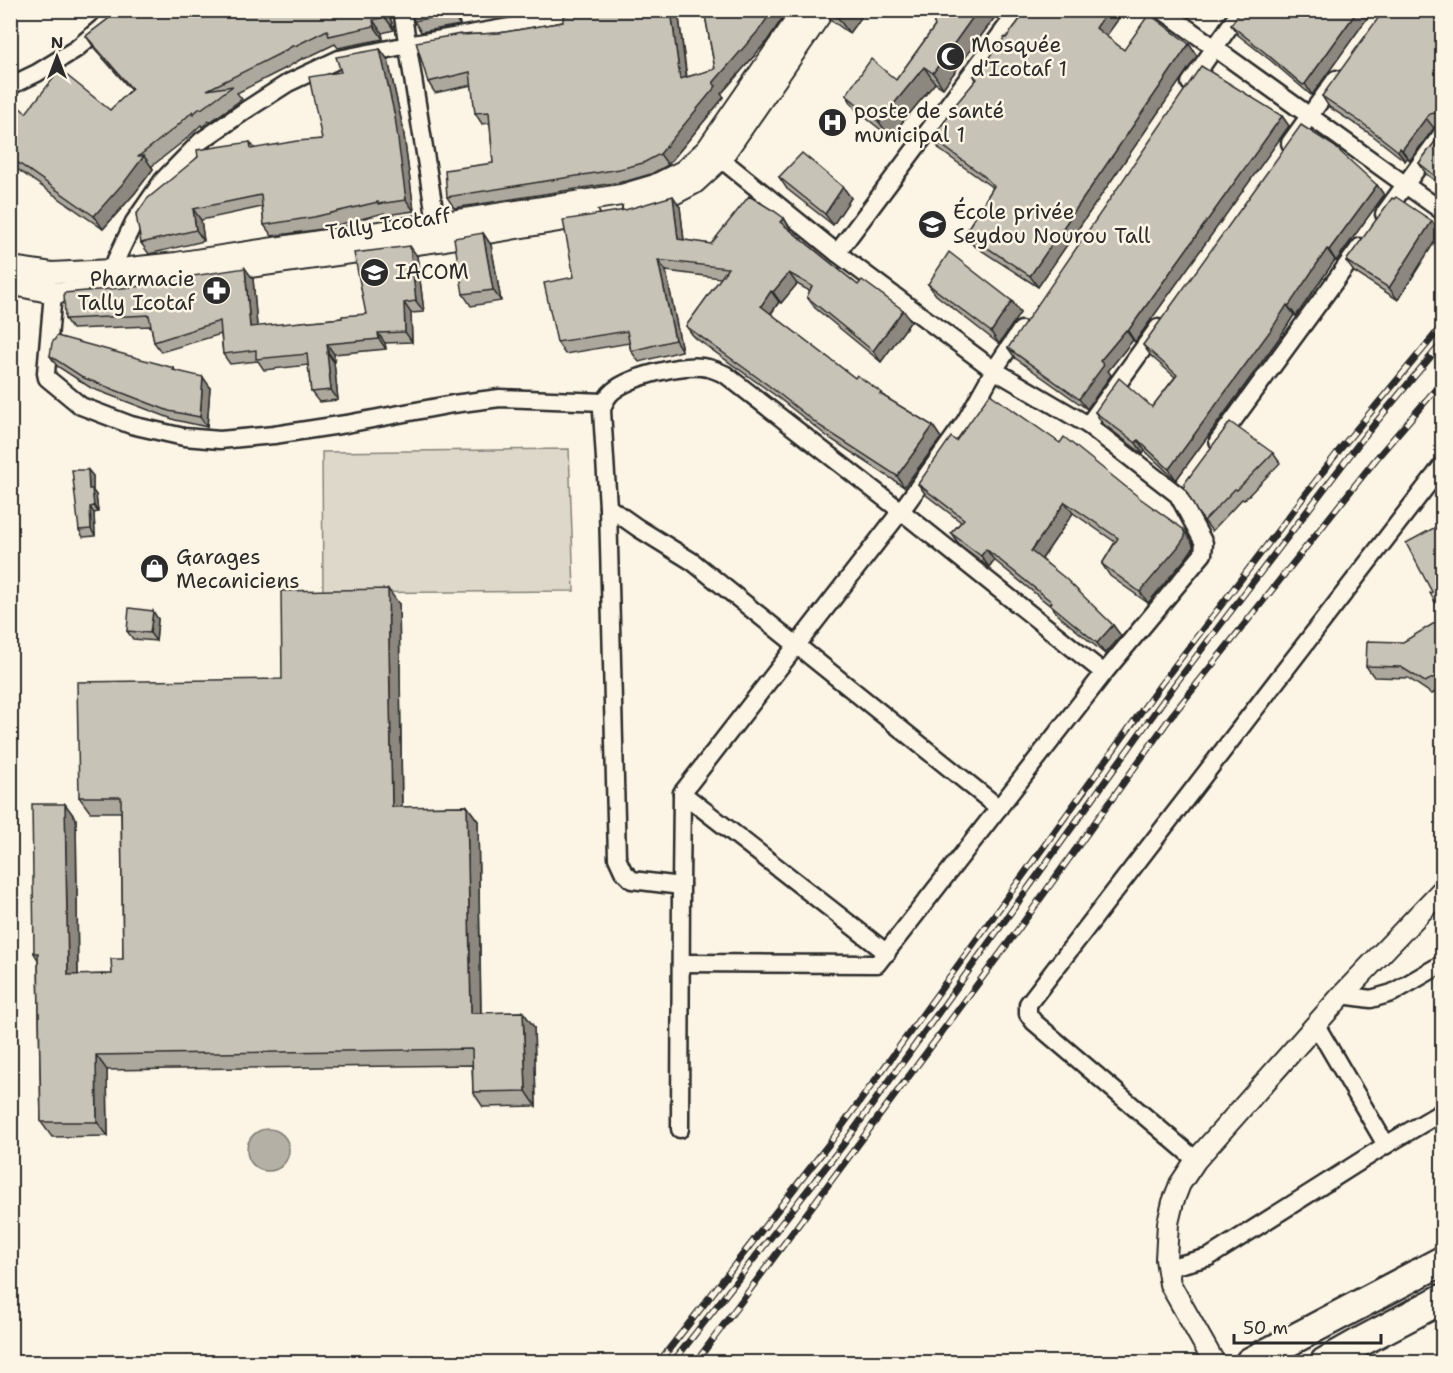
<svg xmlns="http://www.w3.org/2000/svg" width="1453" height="1373" font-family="'Shantell Sans',sans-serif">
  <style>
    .green { fill: #ded8ca; stroke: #84827a; stroke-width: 1.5 }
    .water { fill: #b4b0a5; stroke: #7d7b74; stroke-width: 1.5 }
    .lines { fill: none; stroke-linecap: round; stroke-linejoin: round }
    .minor-casing { stroke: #2b2b2b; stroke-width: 21 }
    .tertiary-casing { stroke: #2b2b2b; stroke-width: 24 }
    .motorway-casing { stroke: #2b2b2b; stroke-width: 33 }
    .minor { stroke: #fcf5e5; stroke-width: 16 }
    .tertiary { stroke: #fcf5e5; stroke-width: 20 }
    .motorway { stroke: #fcf5e5; stroke-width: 28 }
    .rail-casing { stroke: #2b2b2b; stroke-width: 7 }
    .rail { stroke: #fcf5e5; stroke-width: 4.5; stroke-dasharray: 14; stroke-linecap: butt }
    .wall { fill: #aca89d; stroke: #2b2b2b; stroke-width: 1.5 }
    .shaded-wall { fill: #8c8880; stroke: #2b2b2b; stroke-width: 1.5 }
    .building { fill: #c8c3b7; stroke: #2b2b2b; stroke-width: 1.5 }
    .labels { text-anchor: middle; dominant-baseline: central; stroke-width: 5; stroke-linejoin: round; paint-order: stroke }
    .poi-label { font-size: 21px; fill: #2b2b2b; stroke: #fcf5e5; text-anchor: start }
    .street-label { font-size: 21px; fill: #2b2b2b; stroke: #fcf5e5 }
  </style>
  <rect width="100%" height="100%" fill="#fcf5e5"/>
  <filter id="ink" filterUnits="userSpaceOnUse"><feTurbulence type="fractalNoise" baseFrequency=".0167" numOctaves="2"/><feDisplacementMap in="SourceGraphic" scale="12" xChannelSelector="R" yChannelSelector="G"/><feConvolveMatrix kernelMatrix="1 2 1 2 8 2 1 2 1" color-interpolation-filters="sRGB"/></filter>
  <g filter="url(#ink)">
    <polygon class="green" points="569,449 574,591 323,593 322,452"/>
    <circle class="water" cx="268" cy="1150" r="21"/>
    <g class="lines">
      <defs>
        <g id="minor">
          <polyline points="402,10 436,222"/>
          <polyline points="1162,10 1442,211"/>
          <polyline points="1190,83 1241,10"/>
          <polyline points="10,86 37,73 76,49 122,10"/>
          <polyline points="1290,143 1336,79"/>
          <polyline points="1384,214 1442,134"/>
          <polyline points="837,253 1019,10"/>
          <polyline points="111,270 134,222 163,180 201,141 246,110 288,83 339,59 408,45 605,10"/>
          <polyline points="53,293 46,373 47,378 81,406 131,425 184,437 220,440 274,435 346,424 453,404 500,398 604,402"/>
          <polyline points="1088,425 1158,328"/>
          <polyline points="1218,441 1360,247"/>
          <polyline points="608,507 638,528 693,562 999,808"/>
          <polyline points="682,793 887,953"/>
          <path d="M 681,886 L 632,880 L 623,871 L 617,858 L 608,507 L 602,411 C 603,404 605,400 610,394 C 625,377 686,362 708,368 C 714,369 720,372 726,375 L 901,511 L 1104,673"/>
          <polyline points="681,963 877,964 1104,673 1203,554 1204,543 1178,495 1088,425 994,370 837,253 721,159 711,152"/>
          <polyline points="1342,995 1371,999 1392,993 1442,964"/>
          <polyline points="1316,1025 1386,1145"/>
          <polyline points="680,1129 681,886 682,793 901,511 965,422 994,370 1021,330"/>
          <polyline points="1196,1160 1034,1022 1028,1014 1028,1004 1442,466"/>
          <polyline points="1167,1268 1209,1257 1386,1145 1442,1112"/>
        </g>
        <g id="tertiary">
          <polyline points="633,208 666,198 695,183 721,159 824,10"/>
          <polyline points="10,267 52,273 111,270 176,263 621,195 655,185 683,171 707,149 803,10"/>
          <polyline points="10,284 53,293 118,288 185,276 445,240 589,216"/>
          <polyline points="1214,1362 1170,1284 1166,1259 1168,1223 1173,1202 1180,1184 1196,1160 1342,995 1442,890"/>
        </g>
        <g id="motorway">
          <polyline points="1250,1362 1442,1261"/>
          <polyline points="1325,1362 1364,1340 1442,1299"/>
        </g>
      </defs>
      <use href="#minor" class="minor-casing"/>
      <use href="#tertiary" class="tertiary-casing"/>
      <use href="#motorway" class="motorway-casing"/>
      <use href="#minor" class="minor"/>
      <use href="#tertiary" class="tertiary"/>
      <use href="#motorway" class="motorway"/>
      <defs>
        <g id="rail">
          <polyline points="659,1362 832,1140 1161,684 1341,448 1442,326"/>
          <polyline points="673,1362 843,1145 1176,683 1363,438 1442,343"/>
          <polyline points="696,1362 1020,927 1170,718 1376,459 1442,382"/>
        </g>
      </defs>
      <use href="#rail" class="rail-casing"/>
      <use href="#rail" class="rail"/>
    </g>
    <g class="wall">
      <polygon points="120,10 388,10 394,30 382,33 383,39 338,48 335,44 304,59 303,58 288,67 237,93 242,99 210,122 209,121 202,127 201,125 185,140 152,166 153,169 135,193 103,229 10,164 10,118 26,113 110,110 131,90 95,49 86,36"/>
      <polygon points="412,10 457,10 460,25 421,32 414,21"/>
      <polygon points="592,10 678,10 687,77 715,69 704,10 788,10 767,41 721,94 724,97 668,165 651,174 627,181 454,208 447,197 493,163 490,123 482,124 475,113 472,85 435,93 428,82 462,35 499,33 563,22"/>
      <polygon points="825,10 866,10 849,33 831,20"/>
      <polygon points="930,10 1000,10 943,88 935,83 890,137 856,110 846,95 896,80 935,26"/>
      <polygon points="1027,10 1125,10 1106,36 1124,50 1189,44 1197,56 1038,287 973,245 965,233 993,188 940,150 932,138 976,80 974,76 1006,38"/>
      <polygon points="1241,10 1373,10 1312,95 1311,95 1270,60 1238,35 1231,25"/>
      <polygon points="1443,10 1443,124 1437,125 1434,128 1410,160 1407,158 1405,161 1372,135 1329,107 1322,96"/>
      <polygon points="380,49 388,60 403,128 414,211 386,215 384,213 322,229 272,236 264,225 262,207 201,220 204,241 149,254 141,243 250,142 255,149 322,139 341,72"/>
      <polygon points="1282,116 1289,126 1135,342 1133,340 1108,371 1111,375 1087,409 1015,358 1008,348"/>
      <polygon points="1443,131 1443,187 1426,174 1419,163"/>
      <polygon points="779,177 843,187 851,198 833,225 787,189"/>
      <polygon points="1377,185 1384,195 1336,261 1335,260 1297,314 1296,316 1294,315 1280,337 1176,480 1145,451 1143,454 1102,423 1095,412 1152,407 1175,377 1151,356 1143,345"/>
      <polygon points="1394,199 1440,233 1398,300 1354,272 1346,261"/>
      <polygon points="680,207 684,240 711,244 784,218 791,230 790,230 858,285 911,321 881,362 815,308 807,297 810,291 797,284 781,303 779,302 771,314 855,378 882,393 885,397 933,426 941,438 904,487 828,437 776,396 694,337 686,326 721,278 666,271 682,351 639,362 631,351 629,343 565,354 557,342 574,277"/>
      <polygon points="483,233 491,245 501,301 471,306 463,294"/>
      <polygon points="417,256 424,312 411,313 412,342 385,343 386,349 334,354 335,362 334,362 338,400 319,402 311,392 308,365 264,370 258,361 230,364 223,354 221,334 161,352 154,342 151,326 72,329 65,319 253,279 257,327 342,318 366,314"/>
      <polygon points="928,284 1012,301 1020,313 999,344 936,295"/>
      <polygon points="50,356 174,368 175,371 210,387 207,427 175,420 91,388 57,366"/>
      <polygon points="956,441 1191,540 1193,545 1193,548 1186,558 1148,603 1110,576 1102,564 1115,542 1073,513 1042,559 1113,625 1121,636 1105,654 1058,615 1053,608 994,560 989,567 959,544 951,533 961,522 926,495 918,484"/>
      <polygon points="1273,453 1280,463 1244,500 1242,499 1212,531 1198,513"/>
      <polygon points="88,470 93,476 93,491 96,495 98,512 94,513 95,536 83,537 79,530"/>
      <polygon points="399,604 402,807 467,806 478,821 481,1013 523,1012 534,1027 536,1106 483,1107 473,1092 472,1065 107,1070 108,1136 52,1137 41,1122 38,960 34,953 65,804 76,819 78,975 112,974 123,959 121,812 90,812 79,797 282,679"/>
      <polygon points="1443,618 1443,688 1432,694 1408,678 1374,677 1366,666"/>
      <polygon points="158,619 156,641 133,639 127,631"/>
    </g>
    <g class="shaded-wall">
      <polygon points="383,10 388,10 394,30 385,17"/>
      <polygon points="452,10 457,10 460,25 452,14"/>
      <polygon points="671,10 678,10 688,90 680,79"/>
      <polygon points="773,10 788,10 767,41 721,94 724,97 668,165 660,154 713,83"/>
      <polygon points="844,10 866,10 849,33 838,18"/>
      <polygon points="978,10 1000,10 943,88 933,73"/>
      <polygon points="1108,10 1125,10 1104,39 1096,28"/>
      <polygon points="1358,10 1373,10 1312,95 1305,84"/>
      <polygon points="373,20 382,33 383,39 374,26"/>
      <polygon points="1189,44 1197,56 1038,287 1030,276"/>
      <polygon points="380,49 388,60 403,128 414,211 406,200"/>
      <polygon points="924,67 935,83 890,137 879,122"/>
      <polygon points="1282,116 1289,126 1135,342 1128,331"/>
      <polygon points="1426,118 1434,128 1410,160 1402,150"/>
      <polygon points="1400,148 1407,158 1405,161 1398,151"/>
      <polygon points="144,156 153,169 135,193 103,229 94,216"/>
      <polygon points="1377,185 1384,195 1336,261 1329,250"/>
      <polygon points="843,187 851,198 833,225 825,214"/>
      <polygon points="673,196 680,207 685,250 678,239"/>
      <polygon points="193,209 201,220 204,241 196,230"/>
      <polygon points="784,218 791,230 788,233 780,222"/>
      <polygon points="1432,221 1440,233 1398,300 1389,288"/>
      <polygon points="483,233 491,245 501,301 493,290"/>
      <polygon points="410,246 417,256 424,312 416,301"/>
      <polygon points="1327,249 1335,260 1296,316 1288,306"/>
      <polygon points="658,260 666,271 682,351 675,340"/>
      <polygon points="245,268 253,279 258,338 250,327"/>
      <polygon points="789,273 797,284 781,303 773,292"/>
      <polygon points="771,291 779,302 768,317 761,306"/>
      <polygon points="1012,301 1020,313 999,344 991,332"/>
      <polygon points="404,303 411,313 412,342 405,332"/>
      <polygon points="1287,305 1294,315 1280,337 1176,480 1169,469"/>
      <polygon points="903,310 911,321 881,362 873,351"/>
      <polygon points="1126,330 1133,340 1108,371 1111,375 1087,409 1079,399 1100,361"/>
      <polygon points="378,333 385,343 386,349 379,339"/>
      <polygon points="327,344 334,354 335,362 328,352"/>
      <polygon points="327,352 334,362 338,400 331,390"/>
      <polygon points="203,377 210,387 207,427 200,417"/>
      <polygon points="933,426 941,438 904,487 897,476"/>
      <polygon points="1138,440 1145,451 1143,454 1136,443"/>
      <polygon points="88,470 93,476 93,491 96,495 98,512 94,506 89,489"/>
      <polygon points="1065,502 1073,513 1039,563 1031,551"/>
      <polygon points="90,507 94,513 95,536 91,529"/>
      <polygon points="1183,529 1191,540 1193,545 1193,548 1186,558 1148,603 1140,592"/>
      <polygon points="986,549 994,560 989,567 981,556"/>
      <polygon points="388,589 399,604 402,822 392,807"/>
      <polygon points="153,611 158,619 156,641 150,633"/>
      <polygon points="1113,625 1121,636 1105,654 1097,643"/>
      <polygon points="65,804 76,819 78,990 68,975"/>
      <polygon points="467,806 478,821 481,1028 471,1013"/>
      <polygon points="523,1012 534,1027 536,1106 526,1091"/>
      <polygon points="96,1055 107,1070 108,1136 97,1122"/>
    </g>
    <g class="building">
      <polygon points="120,10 383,10 385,17 373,20 374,26 329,36 327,30 295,46 294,45 279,54 207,90 233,86 201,109 200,108 193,114 193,111 176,127 139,156 144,156 126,180 94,216 10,157 10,118 19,107 26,113 60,70 110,110 132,89 86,36"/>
      <polygon points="412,10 452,10 452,14 414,21"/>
      <polygon points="592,10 671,10 680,79 715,69 704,10 773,10 759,30 713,83 716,86 660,154 643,163 620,169 447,197 445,170 493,163 489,112 475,113 470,72 428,82 416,42 461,34 461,35 499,33 563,22 563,16"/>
      <polygon points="828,10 844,10 838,18"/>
      <polygon points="930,10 978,10 933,73 924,67 879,122 846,95 871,59 896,80 935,26"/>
      <polygon points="1027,10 1108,10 1096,28 1124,50 1149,14 1189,44 1030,276 965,233 994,186 984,176 932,138 957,105 956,104 977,79 974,76 1005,37 1006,38"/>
      <polygon points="1241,10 1358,10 1305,84 1303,85 1262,50 1231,25"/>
      <polygon points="1384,10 1443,10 1443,117 1435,113 1430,114 1426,118 1402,150 1400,148 1398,151 1365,125 1322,96"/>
      <polygon points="380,49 395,117 406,200 378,204 378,202 314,217 264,225 261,195 193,209 196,230 141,243 136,215 147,199 198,157 197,150 250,142 251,149 297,141 322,139 309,77 341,72 336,57"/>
      <polygon points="1201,66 1282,116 1128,331 1126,330 1100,361 1104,365 1079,399 1008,348"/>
      <polygon points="1301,125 1334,146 1377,185 1329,250 1327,249 1290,304 1288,306 1287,305 1273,327 1169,469 1138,440 1136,443 1095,412 1119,378 1152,407 1177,375 1143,345"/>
      <polygon points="1443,131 1443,182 1419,163"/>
      <polygon points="802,153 843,187 825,214 779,177"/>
      <polygon points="673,196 678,239 711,244 749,196 774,211 784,218 780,222 858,285 862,280 903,310 873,351 807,297 812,286 789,273 773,292 771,291 761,306 855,378 857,375 882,393 880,394 933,426 897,476 820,426 768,385 686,326 728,268 658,260 675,340 631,351 627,331 557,342 544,283 574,277 563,220 625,210"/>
      <polygon points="1396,197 1432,221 1389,288 1346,261 1392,198 1394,199"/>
      <polygon points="483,233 493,290 463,294 454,238"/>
      <polygon points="410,246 416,301 404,303 405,332 378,333 379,339 327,344 328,352 327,352 331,390 311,392 307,354 256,359 256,350 223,354 220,321 154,342 149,315 65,319 64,293 143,286 143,284 180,278 245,268 250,327 342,318 342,316 366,314 354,253"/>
      <polygon points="949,252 1012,301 991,332 928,284"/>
      <polygon points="57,336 174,368 173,370 203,377 200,417 169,411 84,378 50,356 52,343"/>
      <polygon points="990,394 1060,443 1064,437 1141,499 1183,529 1185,534 1185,537 1178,547 1140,592 1102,564 1118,538 1065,502 1031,551 1065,578 1113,625 1097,643 1050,604 1052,602 986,549 981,556 951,533 964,519 918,484 951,437 956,441"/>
      <polygon points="1230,422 1273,453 1237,490 1235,489 1204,521 1198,513 1184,487 1185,485 1184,484"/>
      <polygon points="72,470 88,470 89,489 92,489 94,506 90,507 91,529 79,530"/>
      <polygon points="1443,523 1443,616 1430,593 1432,592 1406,543"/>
      <polygon points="388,589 392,807 467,806 471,1013 523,1012 526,1091 473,1092 472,1049 96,1055 97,1122 41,1122 38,953 34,953 32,804 65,804 68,975 112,974 111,959 123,959 121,797 79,797 77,682 282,679 281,591"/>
      <polygon points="129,608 153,611 150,633 127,631"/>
      <polygon points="1443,618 1443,673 1425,682 1401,667 1366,666 1367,641 1403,642"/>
    </g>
  </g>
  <defs>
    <symbol id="mosque-disc" viewBox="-11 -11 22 22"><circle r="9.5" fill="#2b2b2b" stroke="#fcf5e5"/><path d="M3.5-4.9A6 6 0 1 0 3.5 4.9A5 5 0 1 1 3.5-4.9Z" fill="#fff"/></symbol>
    <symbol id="hospital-disc" viewBox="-11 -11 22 22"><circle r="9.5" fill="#2b2b2b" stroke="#fcf5e5"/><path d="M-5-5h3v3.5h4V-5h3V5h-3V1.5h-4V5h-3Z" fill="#fff"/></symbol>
    <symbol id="university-disc" viewBox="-11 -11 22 22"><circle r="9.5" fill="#2b2b2b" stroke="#fcf5e5"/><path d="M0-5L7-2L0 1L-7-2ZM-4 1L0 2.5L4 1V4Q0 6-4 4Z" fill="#fff"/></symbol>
    <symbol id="pharmacy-disc" viewBox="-11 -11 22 22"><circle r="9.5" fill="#2b2b2b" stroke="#fcf5e5"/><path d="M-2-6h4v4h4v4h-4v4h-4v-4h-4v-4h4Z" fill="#fff"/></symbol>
    <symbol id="shop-disc" viewBox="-11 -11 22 22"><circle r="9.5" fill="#2b2b2b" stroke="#fcf5e5"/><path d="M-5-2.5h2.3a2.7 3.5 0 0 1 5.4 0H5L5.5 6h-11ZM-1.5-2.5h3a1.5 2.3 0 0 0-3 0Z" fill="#fff"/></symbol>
  </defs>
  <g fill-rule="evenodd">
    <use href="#mosque-disc" x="934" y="40" width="33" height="33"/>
    <use href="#hospital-disc" x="816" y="106" width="33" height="33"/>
    <use href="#university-disc" x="916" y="208" width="33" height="33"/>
    <use href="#university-disc" x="358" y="256" width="33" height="33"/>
    <use href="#pharmacy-disc" x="200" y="274" width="33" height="33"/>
    <use href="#shop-disc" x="138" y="552" width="33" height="33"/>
  </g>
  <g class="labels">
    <g class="poi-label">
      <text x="971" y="45">Mosquée<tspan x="971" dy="24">d'Icotaf 1</tspan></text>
      <text x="854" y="111">poste de santé<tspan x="854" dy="24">municipal 1</tspan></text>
      <text x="953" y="212">École privée<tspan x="953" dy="24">Seydou Nourou Tall</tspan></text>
      <text x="395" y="272">IACOM</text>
      <text x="195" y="279" text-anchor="end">Pharmacie<tspan x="195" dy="24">Tally Icotaf</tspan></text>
      <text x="176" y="557">Garages<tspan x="176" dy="24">Mecaniciens</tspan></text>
    </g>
    <g class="street-label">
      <text transform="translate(388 224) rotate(-8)">Tally Icotaff</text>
    </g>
  </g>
  <rect width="1453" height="1373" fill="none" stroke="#fcf5e5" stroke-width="36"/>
  <rect x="18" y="18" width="1417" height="1337" fill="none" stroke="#2b2b2b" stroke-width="2" filter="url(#ink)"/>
  <g transform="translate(57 57)" stroke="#fcf5e5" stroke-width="4.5" paint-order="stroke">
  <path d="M0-4.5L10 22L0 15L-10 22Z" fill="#2b2b2b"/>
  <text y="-9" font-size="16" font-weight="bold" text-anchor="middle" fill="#2b2b2b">N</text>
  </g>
  <path d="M1234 1334v9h147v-9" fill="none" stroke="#2b2b2b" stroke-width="3"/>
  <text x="1243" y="1334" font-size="18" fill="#2b2b2b" stroke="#fcf5e5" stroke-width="4.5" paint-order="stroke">50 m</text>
</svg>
